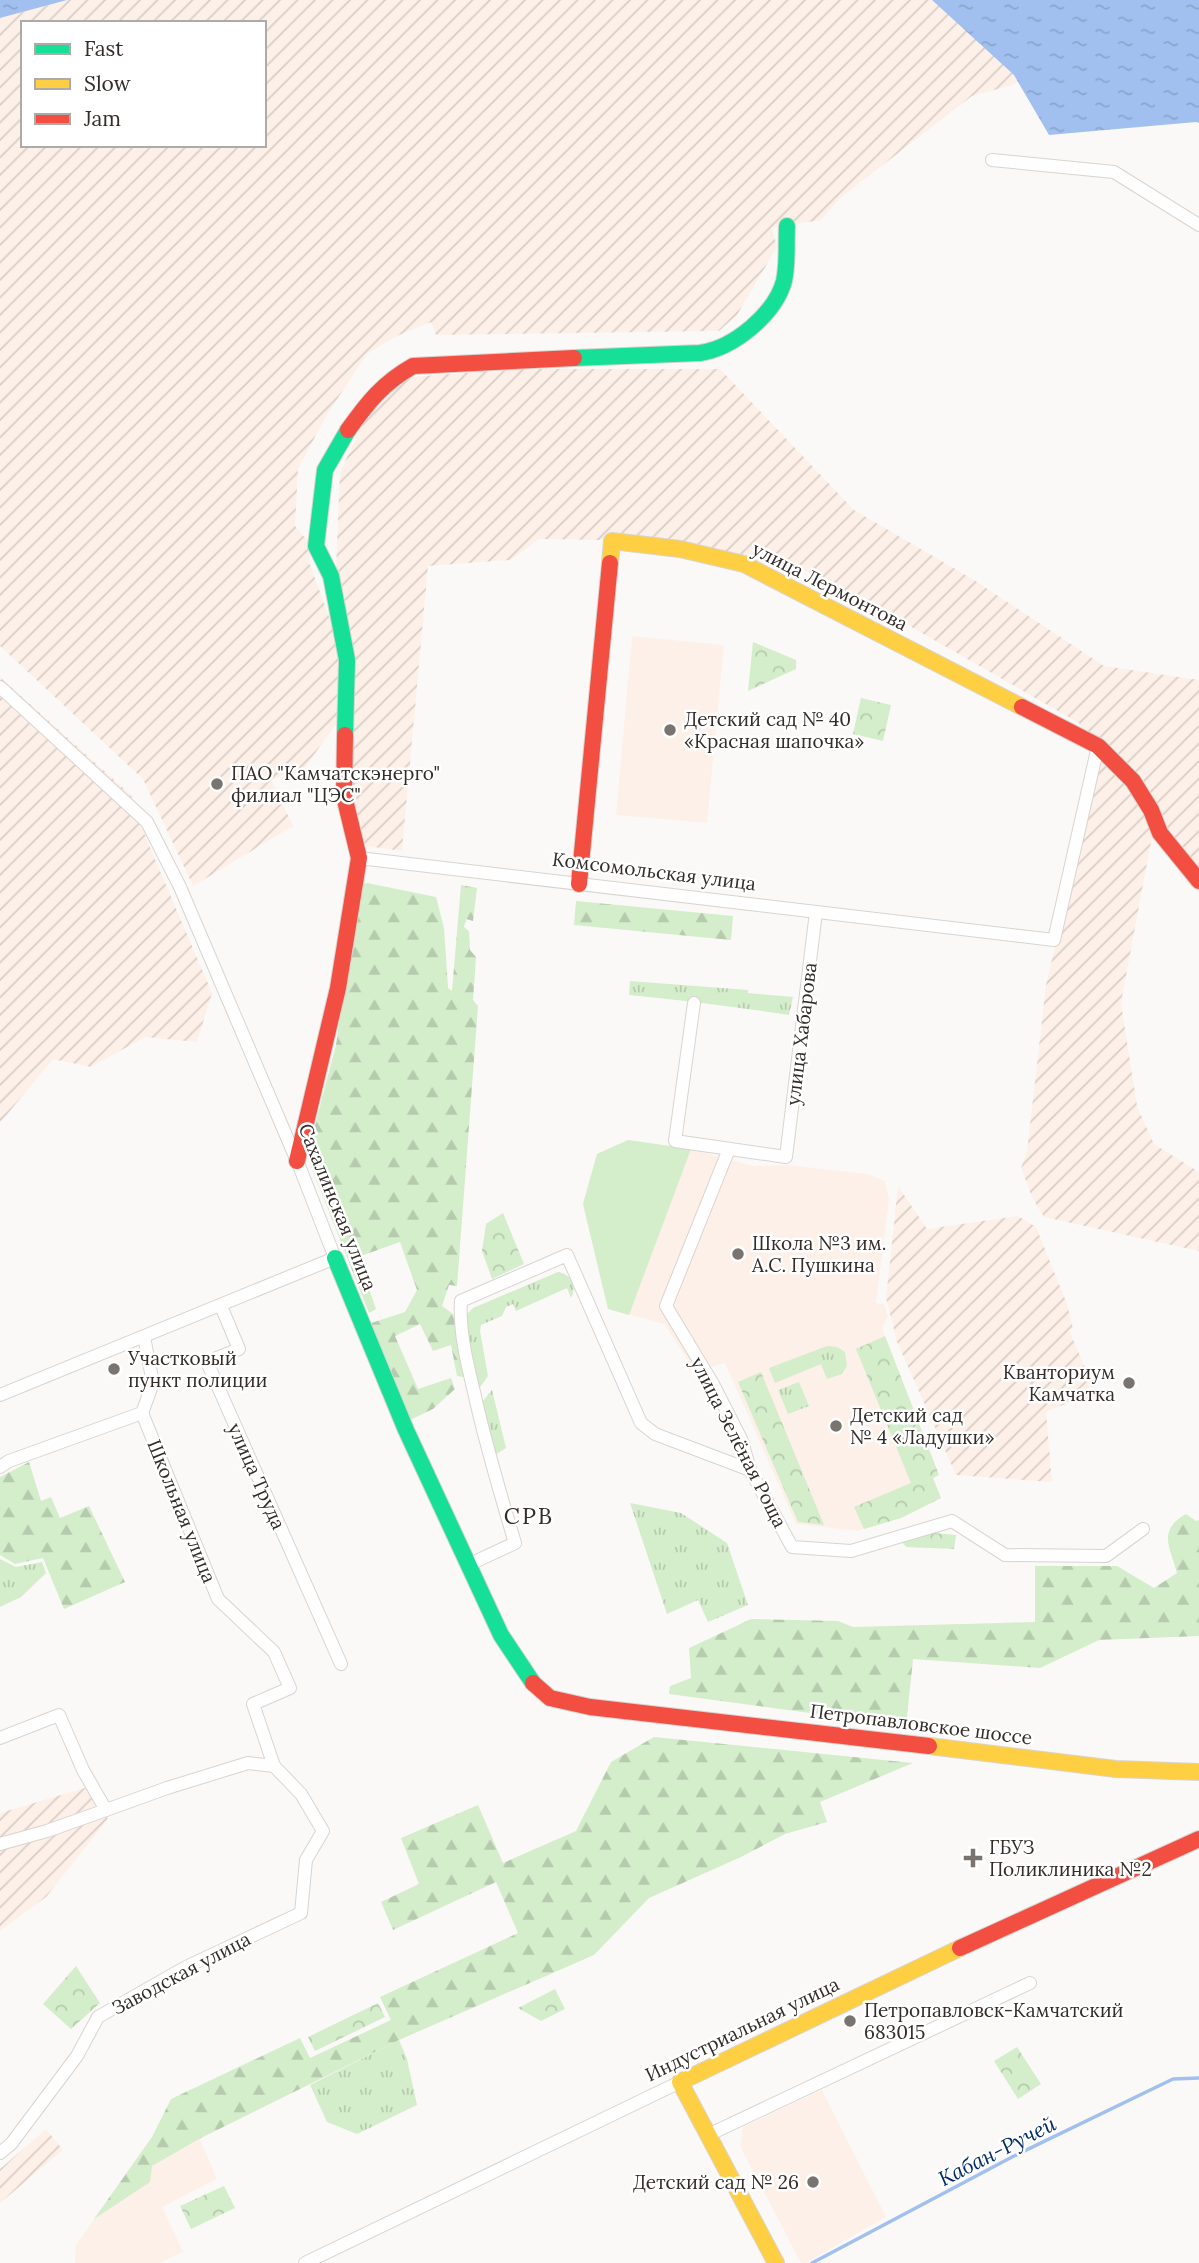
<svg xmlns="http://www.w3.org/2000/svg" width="1199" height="2263" font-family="Lora,serif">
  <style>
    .industrial { fill: url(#industrial-furrows); fill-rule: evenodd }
    .built { fill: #fdf0e8 }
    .grass { fill: url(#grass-tufts) }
    .forest { fill: url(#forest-firs) }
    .park { fill: url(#park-crowns) }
    .pitch { fill: #d4edca }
    .water { fill: url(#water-ripples) }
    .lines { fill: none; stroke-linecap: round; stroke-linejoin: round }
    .stream { stroke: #a1c0ef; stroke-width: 3.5 }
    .street-casing { stroke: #d8d4d0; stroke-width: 14 }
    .fast-casing { stroke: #d8d4d0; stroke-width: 18 }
    .slow-casing { stroke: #d8d4d0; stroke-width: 18 }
    .jam-casing { stroke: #d8d4d0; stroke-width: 18 }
    .street { stroke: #fefefe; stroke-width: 12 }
    .fast { stroke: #16e098; stroke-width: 16 }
    .slow { stroke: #ffcf43; stroke-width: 16 }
    .jam { stroke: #f24e42; stroke-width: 16 }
    .poi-dot { fill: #797470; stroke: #fff; stroke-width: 2.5 }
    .labels { text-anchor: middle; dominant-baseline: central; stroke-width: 5; stroke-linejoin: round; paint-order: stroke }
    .street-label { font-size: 19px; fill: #332c28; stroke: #fff }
    .poi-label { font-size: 19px; fill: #332c28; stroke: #fff; text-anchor: start }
    .water-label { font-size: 21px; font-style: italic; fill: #022c67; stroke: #fff }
    .quarter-label { font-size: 23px; letter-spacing: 2px; fill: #332c28; stroke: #fff }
  </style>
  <defs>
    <pattern id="industrial-furrows" width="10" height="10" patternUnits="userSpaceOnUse" patternTransform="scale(1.75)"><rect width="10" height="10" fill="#fdf0e8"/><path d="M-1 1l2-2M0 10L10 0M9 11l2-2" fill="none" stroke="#d9cec7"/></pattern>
    <pattern id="grass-tufts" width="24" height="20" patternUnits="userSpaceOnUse" patternTransform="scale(1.75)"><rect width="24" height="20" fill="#d4edca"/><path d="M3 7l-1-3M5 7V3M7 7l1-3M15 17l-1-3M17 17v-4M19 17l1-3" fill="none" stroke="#b6cbae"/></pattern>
    <pattern id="forest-firs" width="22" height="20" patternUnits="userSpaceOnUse" patternTransform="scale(1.75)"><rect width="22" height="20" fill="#d4edca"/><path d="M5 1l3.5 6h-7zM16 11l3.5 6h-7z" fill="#b6cbae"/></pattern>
    <pattern id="park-crowns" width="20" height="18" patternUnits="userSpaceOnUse" patternTransform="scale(1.75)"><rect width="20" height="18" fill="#d4edca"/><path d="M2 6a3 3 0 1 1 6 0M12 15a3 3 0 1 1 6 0" fill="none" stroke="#b6cbae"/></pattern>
    <pattern id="water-ripples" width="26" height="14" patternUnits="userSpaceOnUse" patternTransform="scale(1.75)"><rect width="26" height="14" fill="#a1c0ef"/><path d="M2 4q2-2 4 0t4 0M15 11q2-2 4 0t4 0" fill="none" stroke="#8ba5cd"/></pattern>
  </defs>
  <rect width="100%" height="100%" fill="#fbf9f7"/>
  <g class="industrial">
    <path d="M 67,0 L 938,0 L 1028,72 L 1013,85 L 972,96 L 839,199 L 821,220 L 772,228 L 777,247 L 737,315 L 719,331 L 436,335 L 431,322 L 397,336 L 367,354 L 326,416 L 298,469 L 295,526 L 311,545 L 309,562 L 342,652 L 337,723 L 305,767 L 271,780 L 293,826 L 193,886 L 143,779 L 0,646 L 0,18 ZM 23,23 L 264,23 L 264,145 L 23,145 Z"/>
    <polygon points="522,369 720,369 854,510 974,580 1104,666 1199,680 1199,875 1152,836 1121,1003 1137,1106 1154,1144 1199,1172 1199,1251 1044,1217 1032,1197 1021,1168 1027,1151 1046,985 1099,759 1079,723 899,620 809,572 661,541 539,539 511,560 428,566 402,851 360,845 347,796 336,568 340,472 369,411 408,377"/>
    <polygon points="0,677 131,795 146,838 212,993 197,1042 145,1037 91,1067 53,1059 0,1123"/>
    <polygon points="898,1186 927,1229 1018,1216 1036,1227 1067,1304 1073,1328 1069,1330 1091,1382 1087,1395 1046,1412 1052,1482 956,1475 897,1342 886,1298"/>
    <polygon points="88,1787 108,1819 46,1897 0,1931 0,1813"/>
    <polygon points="46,2129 63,2150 0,2203 0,2169"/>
  </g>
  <g class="built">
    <polygon points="632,636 724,645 707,823 616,815"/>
    <polygon points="628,1140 691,1149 753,1166 787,1165 868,1174 885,1181 889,1199 876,1303 884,1304 888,1316 882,1328 939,1475 933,1478 941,1498 901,1518 858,1531 796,1524 725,1363 695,1371 664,1324 608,1309 583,1204 597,1154"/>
    <polygon points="822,2090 886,2217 806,2263 801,2263 740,2146 743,2127"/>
    <polygon points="191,2119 217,2179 162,2207 183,2252 159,2263 75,2263 76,2245 152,2137"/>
  </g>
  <g class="grass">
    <path d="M 630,981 L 748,990 L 748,993 L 793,997 L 789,1015 C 736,1007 683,1000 629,995 Z"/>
    <path d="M 558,1272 C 571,1274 578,1286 571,1298 L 567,1288 L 516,1311 L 513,1304 L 506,1307 L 502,1316 L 481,1325 L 480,1331 L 488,1376 L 478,1390 L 466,1323 L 467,1314 L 473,1308 Z"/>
    <polygon points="827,1346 837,1347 845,1352 847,1366 842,1374 827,1379 821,1364 775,1383 769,1368"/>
    <polygon points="799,1382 809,1406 788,1414 778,1390"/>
    <polygon points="492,1390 506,1448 495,1455 482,1402"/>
    <polygon points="630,1503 681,1513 727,1543 748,1605 708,1622 698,1600 667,1614"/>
    <polygon points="0,1559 16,1567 42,1562 46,1573 21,1597 0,1607"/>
    <polygon points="399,2040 407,2059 417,2105 357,2134 327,2122 310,2085"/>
  </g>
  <g class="forest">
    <polygon points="367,883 436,897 444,928 448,988 452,991 461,885 477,888 473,921 466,919 464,927 469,931 470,950 476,957 473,1000 478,1006 457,1286 449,1285 442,1306 453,1314 466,1374 463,1377 457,1376 451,1345 433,1351 420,1324 395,1336 418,1389 451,1378 455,1389 433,1409 410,1420 368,1324 405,1312 417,1290 400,1242 358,1257 376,1309 369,1313 307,1156 336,1045 359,886"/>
    <polygon points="576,901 733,916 731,940 574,925"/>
    <polygon points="29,1462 41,1501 51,1497 60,1518 89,1506 125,1582 64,1609 43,1558 15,1564 0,1555 0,1477"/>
    <path d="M 1186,1514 L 1196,1521 L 1199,1520 L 1199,1636 L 1099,1640 L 1040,1668 L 913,1659 L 906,1726 L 669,1694 L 670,1686 L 691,1678 L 689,1648 L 751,1619 L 838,1621 L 853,1627 L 1035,1622 L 1035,1566 L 1117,1566 L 1154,1588 L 1177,1573 C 1170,1547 1157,1530 1186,1514 Z"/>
    <polygon points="654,1737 913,1763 820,1802 827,1822 785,1834 741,1857 649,1898 594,1955 399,2040 199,2139 152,2166 150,2182 94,2219 152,2137 171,2099 300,2038 310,2058 391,2020 380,1997 518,1933 496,1882 393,1930 381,1902 419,1884 401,1838 478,1805 503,1863 576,1831 611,1762"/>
  </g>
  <g class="park">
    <polygon points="753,642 796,660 796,669 748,691"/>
    <polygon points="861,698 891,705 883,741 853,734"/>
    <polygon points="503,1213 524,1264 492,1279 482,1251 486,1224"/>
    <polygon points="885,1336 939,1475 933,1478 941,1498 901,1518 864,1529 854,1507 911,1483 856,1349"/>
    <polygon points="761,1372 824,1525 798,1522 738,1382"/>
    <polygon points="934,1533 956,1535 954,1549 906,1547 903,1543 904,1540"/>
    <polygon points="76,1966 100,2003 71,2029 43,2004"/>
    <polygon points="555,1989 565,2009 541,2021 518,2008"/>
    <polygon points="378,2003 385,2017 315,2051 308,2037"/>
    <polygon points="1017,2047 1041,2084 1018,2099 994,2061"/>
    <polygon points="224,2186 235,2208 191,2229 180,2206"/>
  </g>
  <polygon class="pitch" points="628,1140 691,1149 629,1315 608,1309 583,1204 597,1154"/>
  <g class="water">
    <polygon points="0,0 67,0 0,18"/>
    <polygon points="932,0 1199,0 1199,123 1196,122 1049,135 1014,75"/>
  </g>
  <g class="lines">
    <polyline class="stream" points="812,2263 1012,2157 1173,2079 1199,2078"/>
    <defs>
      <g id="street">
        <polyline points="992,160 1114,172 1199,225"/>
        <polyline points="0,687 147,822 180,887 300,1168 335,1258 0,1395"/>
        <polyline points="359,858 1054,940 1098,746"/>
        <polyline points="694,1003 675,1141 786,1157 816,912"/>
        <polyline points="729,1149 666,1306 713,1384 742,1441 750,1470 792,1547 851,1551 952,1521 1005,1555 1106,1556 1143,1529"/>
        <polyline points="221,1306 239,1349 207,1362 341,1664"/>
        <polyline points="142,1413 218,1599 274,1652 290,1688 253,1704 274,1766"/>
        <polyline points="0,1467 9,1461 142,1413 153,1383 144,1337"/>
        <path d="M 468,1565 L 515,1543 C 500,1493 485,1443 474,1392 C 467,1363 459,1331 461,1301 L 567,1255 L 641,1423 L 655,1434 L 750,1470"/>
        <polyline points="0,1738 59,1715 83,1770 106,1810 167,1788 248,1763 274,1766 301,1794 323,1831 306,1860 301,1913 186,1967 98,2017 77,2056 11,2144 0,2153"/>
        <polyline points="0,1844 47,1831 106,1810"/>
        <polyline points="708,2135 1030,1983"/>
        <polyline points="305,2263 680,2082"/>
      </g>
      <g id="fast">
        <path d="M 574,358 L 700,353 C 734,348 775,314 784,281 C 788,263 786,244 787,226"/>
        <polyline points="345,735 347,660 331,576 316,546 325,470 348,430"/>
        <polyline points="335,1258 406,1430 501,1635 533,1683"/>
      </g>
      <g id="slow">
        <polyline points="610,563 612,541 680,549 744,564 1022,707"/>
        <polyline points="929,1746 1116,1769 1199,1772"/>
        <polyline points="776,2263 680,2082 960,1948"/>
      </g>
      <g id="jam">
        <path d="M 348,430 C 368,402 383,383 413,366 L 574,358"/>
        <polyline points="1022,707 1098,746 1133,781 1151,810 1160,833 1199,881"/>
        <polyline points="579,884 610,563"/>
        <polyline points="297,1161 338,988 359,858 344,796 345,735"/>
        <polyline points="533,1683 550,1698 590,1707 929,1746"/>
        <polyline points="960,1948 1199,1839"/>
      </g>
    </defs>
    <use href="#street" class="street-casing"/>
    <use href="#fast" class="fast-casing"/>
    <use href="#slow" class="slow-casing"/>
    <use href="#jam" class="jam-casing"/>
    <use href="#street" class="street"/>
    <use href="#fast" class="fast"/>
    <use href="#slow" class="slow"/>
    <use href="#jam" class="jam"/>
  </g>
  <g class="poi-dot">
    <circle cx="670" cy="730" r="7"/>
    <circle cx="217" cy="784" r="7"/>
    <circle cx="738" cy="1254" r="7"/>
    <circle cx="114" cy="1369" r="7"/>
    <circle cx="1129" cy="1383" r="7"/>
    <circle cx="836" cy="1426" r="7"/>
    <path d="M969.5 1847.5h7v7h7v7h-7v7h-7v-7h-7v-7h7z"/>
    <circle cx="850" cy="2021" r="7"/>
    <circle cx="813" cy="2182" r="7"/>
  </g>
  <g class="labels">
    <g class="street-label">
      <text transform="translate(830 586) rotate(27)">улица Лермонтова</text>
      <text transform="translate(654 871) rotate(7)">Комсомольская улица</text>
      <text transform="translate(801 1034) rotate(-83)">улица Хабарова</text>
      <text transform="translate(338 1207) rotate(68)">Сахалинская улица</text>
      <text transform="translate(739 1442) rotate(63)">улица Зелёная Роща</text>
      <text transform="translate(257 1476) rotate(66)">улица Труда</text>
      <text transform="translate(182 1511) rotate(68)">Школьная улица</text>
      <text transform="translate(921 1724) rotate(7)">Петропавловское шоссе</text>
      <text transform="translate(181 1973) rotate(-28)">Заводская улица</text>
      <text transform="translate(742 2029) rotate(-26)">Индустриальная улица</text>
    </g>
    <g class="poi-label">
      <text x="684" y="719">Детский сад № 40<tspan x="684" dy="22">«Красная шапочка»</tspan></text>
      <text x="231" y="773">ПАО "Камчатскэнерго"<tspan x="231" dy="22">филиал "ЦЭС"</tspan></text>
      <text x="752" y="1243">Школа №3 им.<tspan x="752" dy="22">А.С. Пушкина</tspan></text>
      <text x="128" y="1358">Участковый<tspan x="128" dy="22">пункт полиции</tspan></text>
      <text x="1115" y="1372" text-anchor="end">Кванториум<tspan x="1115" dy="22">Камчатка</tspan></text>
      <text x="850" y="1415">Детский сад<tspan x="850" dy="22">№ 4 «Ладушки»</tspan></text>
      <text x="989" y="1847">ГБУЗ<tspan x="989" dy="22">Поликлиника №2</tspan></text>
      <text x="864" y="2010">Петропавловск-Камчатский<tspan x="864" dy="22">683015</tspan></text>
      <text x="799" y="2182" text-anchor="end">Детский сад № 26</text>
    </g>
    <g class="water-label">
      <text transform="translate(997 2151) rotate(-27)">Кабан-Ручей</text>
    </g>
    <g class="quarter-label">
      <text x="529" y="1515">СРВ</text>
    </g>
  </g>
  <rect x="21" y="21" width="245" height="126" fill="#ffffff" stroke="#adaba9" stroke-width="2"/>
  <rect x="35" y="44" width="35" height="10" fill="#16e098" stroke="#adaba9" stroke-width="2"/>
  <text x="84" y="56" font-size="21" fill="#332c28">Fast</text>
  <rect x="35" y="79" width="35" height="10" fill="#ffcf43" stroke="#adaba9" stroke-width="2"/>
  <text x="84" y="91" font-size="21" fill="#332c28">Slow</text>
  <rect x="35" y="114" width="35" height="10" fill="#f24e42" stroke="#adaba9" stroke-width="2"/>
  <text x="84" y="126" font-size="21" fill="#332c28">Jam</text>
</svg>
